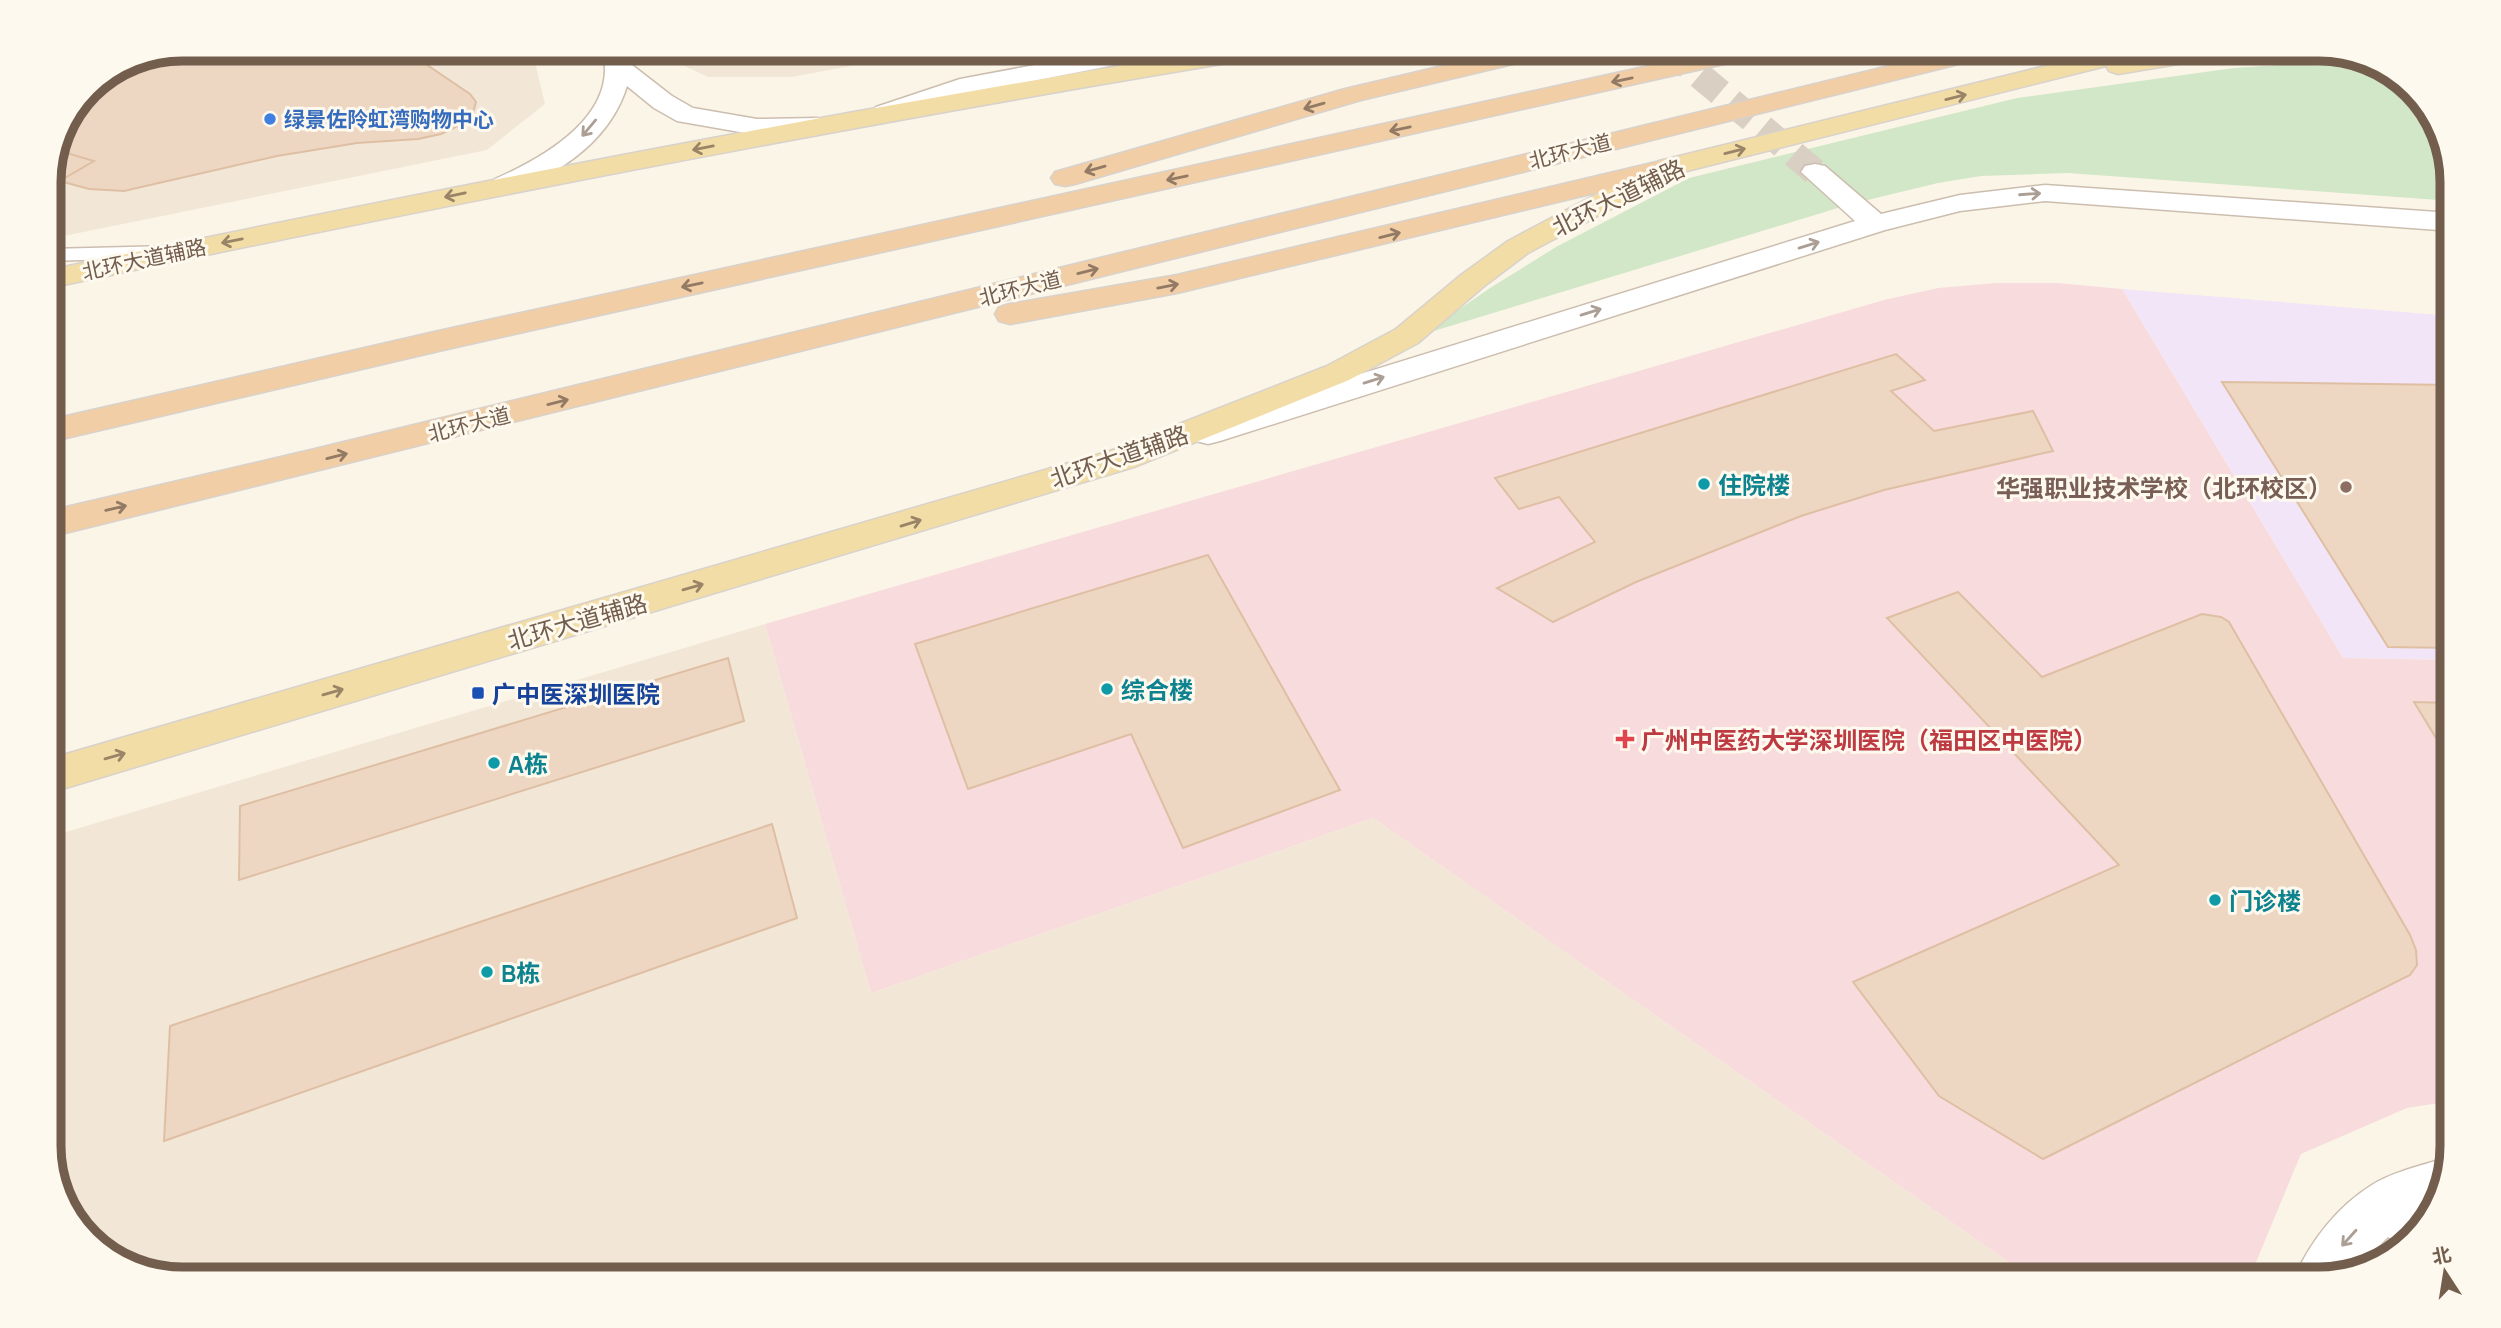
<svg xmlns="http://www.w3.org/2000/svg" width="2501" height="1328" font-family="Manrope,'Noto Sans SC',sans-serif">
  <style>
    .residential { fill: #f2e7d7 }
    .education { fill: #f2e5f7 }
    .medical { fill: #f8dcdd }
    .green { fill: #d2e7c7 }
    .building { fill: #eed7c2; stroke: #dfbfa4; stroke-width: 2 }
    .lines { fill: none; stroke-linecap: round; stroke-linejoin: round }
    .minor-tunnel { stroke: #d9cfc2; stroke-width: 27; stroke-dasharray: 27 14; stroke-linecap: butt }
    .service-casing { stroke: #ccbeaf; stroke-width: 3 }
    .minor-casing { stroke: #ccbeaf; stroke-width: 3 }
    .tertiary-casing { stroke: #ccbeaf; stroke-width: 3 }
    .primary-casing { stroke: #d8d2cd; stroke-width: 3 }
    .trunk-casing { stroke: #d8d2cd; stroke-width: 3 }
    .service { fill: #fff; fill-rule: evenodd }
    .minor { fill: #fff; fill-rule: evenodd }
    .tertiary { fill: #fff; fill-rule: evenodd }
    .primary { fill: #f3dda6; fill-rule: evenodd }
    .trunk { fill: #f1cea5; fill-rule: evenodd }
    .oneway { stroke: #927a64 }
    .oneway2 { stroke: #998468 }
    .oneway3 { stroke: #ab9e95 }
    .shop-dot { fill: #3f7fe0; stroke: #fef9ee; stroke-width: 2.5 }
    .culture-dot { fill: #0f9aa8; stroke: #fef9ee; stroke-width: 2.5 }
    .education-dot { fill: #8d6e63; stroke: #fef9ee; stroke-width: 2.5 }
    .transit-dot { fill: #1a4fb4; stroke: #fef9ee; stroke-width: 2.5 }
    .health-dot { fill: #e0444e; stroke: #fef9ee; stroke-width: 2.5 }
    .labels { text-anchor: middle; dominant-baseline: central; stroke-width: 6; stroke-linejoin: round; paint-order: stroke }
    .far-shop-label { font-size: 21px; font-weight: bold; fill: #366cbe; stroke: #fef9ee; text-anchor: start }
    .far-street-label { font-size: 21px; fill: #735e4e; stroke: #fef9ee }
    .street-label { font-size: 24px; fill: #735e4e; stroke: #fef9ee }
    .culture-label { font-size: 24px; font-weight: bold; fill: #0d838f; stroke: #fef9ee; text-anchor: start }
    .education-label { font-size: 24px; font-weight: bold; fill: #785e54; stroke: #fef9ee; text-anchor: end }
    .transit-label { font-size: 24px; font-weight: bold; fill: #164399; stroke: #fef9ee; text-anchor: start }
    .health-label { font-size: 24px; font-weight: bold; fill: #be3a42; stroke: #fef9ee; text-anchor: start }
    .rim { fill: none; stroke: #735e4e; stroke-width: 9 }
  </style>
  <rect width="100%" height="100%" fill="#fbf5e8"/>
  <g class="residential">
    <polygon points="182,49 532,49 545,104 487,150 49,239 49,174 88,88 131,59"/>
    <polygon points="658,49 942,49 792,77 708,77 661,55"/>
    <polygon points="765,624 871,993 1373,818 2033,1279 182,1279 123,1265 71,1220 49,1155 49,837"/>
  </g>
  <polygon class="education" points="2122,289 2452,316 2452,660 2343,658"/>
  <polygon class="medical" points="1996,283 2058,283 2122,289 2343,658 2452,660 2452,1101 2407,1108 2301,1154 2249,1279 2033,1279 1373,818 871,993 765,624 1884,300 1938,288"/>
  <polygon class="green" points="2294,64 2385,69 2430,108 2452,174 2452,201 2068,173 1981,176 1938,183 1851,204 1424,334 1490,288 1556,247 1689,178 2017,98 2234,68"/>
  <g class="building">
    <polygon points="182,49 408,49 405,50 470,94 476,102 473,113 460,125 441,134 418,139 357,143 277,156 124,191 89,189 60,181 49,187 49,174 88,88 131,59"/>
    <polygon points="363,49 408,49 382,60"/>
    <polygon points="60,151 94,161 49,187 49,174"/>
    <polygon points="1896,354 1925,380 1891,391 1934,431 2033,411 2053,451 1884,490 1801,516 1636,582 1553,622 1497,588 1595,542 1559,497 1519,509 1495,478"/>
    <polygon points="2222,382 2452,385 2452,489 2439,489 2452,507 2452,648 2388,647"/>
    <polygon points="1208,555 1340,790 1183,848 1131,734 968,789 915,644"/>
    <polygon points="1958,592 2042,677 2202,614 2221,617 2229,622 2410,935 2416,950 2417,965 2410,975 2043,1159 1939,1096 1853,982 2119,865 1887,618"/>
    <polygon points="728,658 744,721 239,880 240,806"/>
    <polygon points="2414,702 2452,703 2452,764"/>
    <polygon points="772,824 797,918 164,1141 170,1026"/>
  </g>
  <g class="lines">
    <polyline class="minor-tunnel" points="1668,49 1815,172"/>
    <defs>
      <polygon id="service" points="169,246 177,247 180,252 177,257 49,261 49,249"/>
      <g id="minor">
        <polygon points="1120,49 1172,49 1169,54 1160,56 966,94 885,121 876,119 872,113 876,107 960,79"/>
        <polygon points="1815,164 1825,166 1881,214 1960,195 2045,185 2452,213 2452,231 2045,201 1960,211 1885,230 1220,441 1208,444 1196,441 1191,433 1196,425 1855,221 1801,172 1805,166"/>
        <path d="M 2443,1159 L 2448,1161 L 2438,1205 L 2402,1247 L 2388,1237 L 2358,1267 L 2320,1279 L 2294,1279 C 2310,1241 2338,1206 2372,1185 C 2390,1173 2422,1165 2443,1159 Z"/>
      </g>
      <path id="tertiary" d="M 602,49 L 626,49 L 632,65 L 672,96 L 693,108 L 757,119 L 817,118 L 826,120 L 830,126 L 826,132 L 817,134 L 757,135 L 677,121 L 654,108 L 627,86 C 613,131 577,161 536,181 C 522,188 511,195 495,191 L 491,185 L 495,179 C 545,157 621,114 602,49 Z"/>
      <g id="primary">
        <path d="M 1223,49 L 1282,49 L 1279,54 L 1270,56 C 861,123 455,202 49,288 L 49,270 C 439,189 830,112 1223,49 Z"/>
        <polygon points="2115,49 2157,49 2155,53 2179,49 2269,49 2266,54 2214,58 2118,74 2109,71 2106,66 1679,173 1528,253 1483,287 1418,343 1349,380 1134,467 49,793 49,759 1110,451 1327,366 1396,329 1461,275 1508,241 1659,161"/>
      </g>
      <g id="trunk">
        <polygon points="1515,49 1559,49 1556,54 1361,100 1075,184 1065,186 1055,184 1051,178 1055,172 1345,89"/>
        <polygon points="1726,49 1772,49 1769,54 1760,56 443,350 49,442 49,420 443,330"/>
        <polygon points="1959,49 2002,49 1999,54 49,537 49,511 315,449"/>
        <polygon points="1669,159 1679,161 1683,167 1679,173 1177,293 1010,324 999,321 995,314 999,307 1010,304 1177,275"/>
      </g>
    </defs>
    <use href="#service" class="service-casing"/>
    <use href="#minor" class="minor-casing"/>
    <use href="#tertiary" class="tertiary-casing"/>
    <use href="#primary" class="primary-casing"/>
    <use href="#trunk" class="trunk-casing"/>
    <use href="#service" class="service"/>
    <use href="#minor" class="minor"/>
    <use href="#tertiary" class="tertiary"/>
    <use href="#primary" class="primary"/>
    <use href="#trunk" class="trunk"/>
  </g>
  <defs><path id="oneway-shaft" d="M-6 0H5M1.5-3L5.5 0L1.5 3" fill="none" stroke-width="1.6" stroke-linecap="round" stroke-linejoin="round" transform="scale(1.75)"/></defs>
  <g class="oneway">
    <use href="#oneway-shaft" transform="translate(1622 80) rotate(168)"/>
    <use href="#oneway-shaft" transform="translate(1314 106) rotate(164)"/>
    <use href="#oneway-shaft" transform="translate(1400 129) rotate(168)"/>
    <use href="#oneway-shaft" transform="translate(1095 169) rotate(164)"/>
    <use href="#oneway-shaft" transform="translate(1177 178) rotate(168)"/>
    <use href="#oneway-shaft" transform="translate(1390 235) rotate(-14)"/>
    <use href="#oneway-shaft" transform="translate(1088 271) rotate(-14)"/>
    <use href="#oneway-shaft" transform="translate(692 285) rotate(168)"/>
    <use href="#oneway-shaft" transform="translate(1168 286) rotate(-11)"/>
    <use href="#oneway-shaft" transform="translate(558 402) rotate(-14)"/>
    <use href="#oneway-shaft" transform="translate(337 456) rotate(-14)"/>
    <use href="#oneway-shaft" transform="translate(116 508) rotate(-13)"/>
  </g>
  <g class="oneway2">
    <use href="#oneway-shaft" transform="translate(1956 97) rotate(-14)"/>
    <use href="#oneway-shaft" transform="translate(703 148) rotate(169)"/>
    <use href="#oneway-shaft" transform="translate(1735 151) rotate(-14)"/>
    <use href="#oneway-shaft" transform="translate(455 195) rotate(168)"/>
    <use href="#oneway-shaft" transform="translate(232 241) rotate(169)"/>
    <use href="#oneway-shaft" transform="translate(911 523) rotate(-17)"/>
    <use href="#oneway-shaft" transform="translate(693 587) rotate(-16)"/>
    <use href="#oneway-shaft" transform="translate(333 692) rotate(-16)"/>
    <use href="#oneway-shaft" transform="translate(115 756) rotate(-16)"/>
  </g>
  <g class="oneway3">
    <use href="#oneway-shaft" transform="translate(589 128) rotate(130)"/>
    <use href="#oneway-shaft" transform="translate(2030 194) rotate(-4)"/>
    <use href="#oneway-shaft" transform="translate(1809 245) rotate(-17)"/>
    <use href="#oneway-shaft" transform="translate(1591 312) rotate(-17)"/>
    <use href="#oneway-shaft" transform="translate(1374 380) rotate(-17)"/>
    <use href="#oneway-shaft" transform="translate(2349 1238) rotate(132)"/>
  </g>
  <circle class="shop-dot" cx="270" cy="119" r="7"/>
  <g class="culture-dot">
    <circle cx="1704" cy="484" r="7"/>
    <circle cx="1107" cy="689" r="7"/>
    <circle cx="494" cy="763" r="7"/>
    <circle cx="2215" cy="900" r="7"/>
    <circle cx="487" cy="972" r="7"/>
  </g>
  <circle class="education-dot" cx="2346" cy="487" r="7"/>
  <rect class="transit-dot" x="471" y="686" width="14" height="14" rx="3.5"/>
  <path class="health-dot" d="M1621.5 728.5h7v7h7v7h-7v7h-7v-7h-7v-7h7z"/>
  <g class="labels">
    <g class="far-shop-label">
      <text x="284" y="119">绿景佐阾虹湾购物中心</text>
    </g>
    <g class="far-street-label">
      <text transform="translate(1570 151) rotate(-14)">北环大道</text>
      <text transform="translate(144 259) rotate(-12)">北环大道辅路</text>
      <text transform="translate(1020 288) rotate(-14)">北环大道</text>
      <text transform="translate(469 424) rotate(-14)">北环大道</text>
    </g>
    <g class="street-label">
      <text transform="translate(1618 197) rotate(-26)">北环大道辅路</text>
      <text transform="translate(1119 456) rotate(-19)">北环大道辅路</text>
      <text transform="translate(577 621) rotate(-16)">北环大道辅路</text>
    </g>
    <g class="culture-label">
      <text x="1718" y="484">住院楼</text>
      <text x="1121" y="689">综合楼</text>
      <text x="508" y="763">A栋</text>
      <text x="2229" y="900">门诊楼</text>
      <text x="501" y="972">B栋</text>
    </g>
    <g class="education-label">
      <text x="2332" y="487">华强职业技术学校（北环校区）</text>
    </g>
    <g class="transit-label">
      <text x="492" y="693">广中医深圳医院</text>
    </g>
    <g class="health-label">
      <text x="1641" y="739">广州中医药大学深圳医院（福田区中医院）</text>
    </g>
  </g>
  <path d="M0 0H2501V1328H0ZM182 61H2319A121 121 0 0 1 2440 182V1146A121 121 0 0 1 2319 1267H182A121 121 0 0 1 61 1146V182A121 121 0 0 1 182 61Z" fill="#fef9ee" fill-rule="evenodd"/>
  <path class="rim" d="M182 61H2319A121 121 0 0 1 2440 182V1146A121 121 0 0 1 2319 1267H182A121 121 0 0 1 61 1146V182A121 121 0 0 1 182 61Z"/>
  <g transform="translate(2445 1272) rotate(348)" stroke="#fef9ee" stroke-width="5" paint-order="stroke">
  <path d="M0-5L12 26L0 18L-12 26Z" fill="#735e4e"/>
  <text y="-10" font-size="19" font-weight="bold" text-anchor="middle" fill="#735e4e">北</text>
  </g>
</svg>
